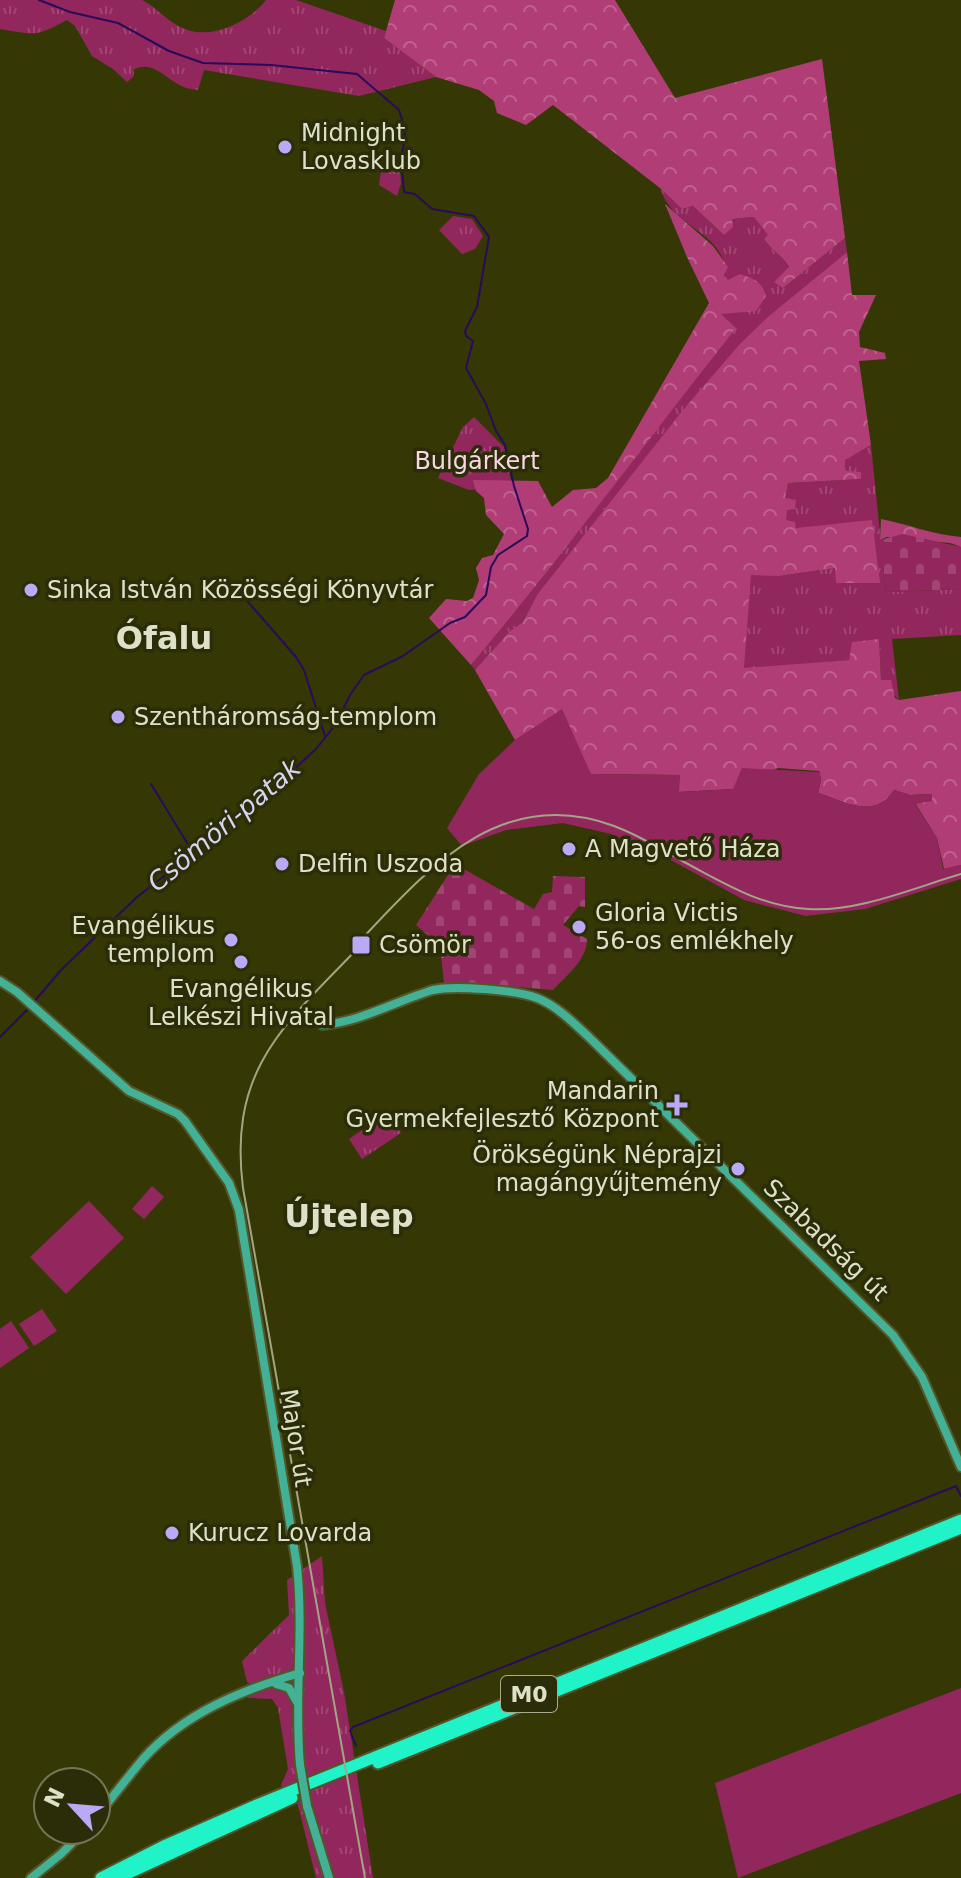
<svg xmlns="http://www.w3.org/2000/svg" width="961" height="1878" font-family="'DejaVu Sans',sans-serif">
  <style>
    .grass { fill: url(#grass-tufts) }
    .forest { fill: url(#forest-crowns) }
    .cemetery { fill: url(#cemetery-stones) }
    .garden { fill: #92275e }
    .lines { fill: none; stroke-linecap: round; stroke-linejoin: round }
    .stream { stroke: #2a0a5a; stroke-width: 2 }
    .secondary-casing { stroke: #535628; stroke-width: 12 }
    .highway-casing { stroke: #535628; stroke-width: 15 }
    .secondary { stroke: #42b195; stroke-width: 8 }
    .highway { stroke: #21f3c8; stroke-width: 11 }
    .tram { stroke: #a2a583; stroke-width: 2 }
    .secondary-bridge-casing { stroke: #535628; stroke-width: 12; stroke-linecap: butt }
    .secondary-bridge { stroke: #42b195; stroke-width: 8 }
    .poi-dot { fill: #baaaf6; stroke: #2b2d08; stroke-width: 3 }
    .labels { text-anchor: middle; dominant-baseline: central; stroke-width: 7; stroke-linejoin: round; paint-order: stroke }
    .shield { fill: #2b2d08; stroke: #a8ab8e; stroke-width: 2 }
    .shield-label { font-size: 22px; font-weight: bold; fill: #dee1c8 }
    .poi-label { font-size: 24px; fill: #dee1c8; stroke: #2b2d08; text-anchor: start }
    .park-label { font-size: 24px; fill: #f7d7e3; stroke: #2b2d08 }
    .street-label { font-size: 24px; fill: #dee1c8; stroke: #2b2d08 }
    .water-label { font-size: 26px; font-style: italic; fill: #d8d4ef; stroke: #2b2d08 }
    .district-label { font-size: 32px; font-weight: bold; fill: #dee1c8; stroke: #2b2d08 }
  </style>
  <defs>
    <pattern id="grass-tufts" width="24" height="20" patternUnits="userSpaceOnUse" patternTransform="scale(2)"><rect width="24" height="20" fill="#92275e"/><path d="M3 7l-1-3M5 7V3M7 7l1-3M15 17l-1-3M17 17v-4M19 17l1-3" fill="none" stroke="#a14674"/></pattern>
    <pattern id="forest-crowns" width="20" height="18" patternUnits="userSpaceOnUse" patternTransform="scale(2)"><rect width="20" height="18" fill="#b13d76"/><path d="M2 6a3 3 0 1 1 6 0M12 15a3 3 0 1 1 6 0" fill="none" stroke="#bf628e"/></pattern>
    <pattern id="cemetery-stones" width="16" height="16" patternUnits="userSpaceOnUse" patternTransform="scale(2)"><rect width="16" height="16" fill="#92275e"/><path d="M2 7V4a2 2 0 0 1 4 0v3zM10 15v-3a2 2 0 0 1 4 0v3z" fill="#a14674"/></pattern>
  </defs>
  <rect width="100%" height="100%" fill="#353805"/>
  <g class="grass">
    <path d="M 0,0 L 142,0 C 157,7 169,24 185,29 C 212,40 249,22 266,0 L 296,0 L 386,31 L 384,38 L 436,77 L 359,96 L 204,70 L 198,90 C 191,89 184,88 178,84 C 163,76 153,61 134,69 L 134,76 L 127,82 L 113,69 L 92,56 L 75,26 L 67,20 C 35,37 36,35 0,29 Z"/>
    <polygon points="382,163 399,164 401,183 397,196 379,185"/>
    <path d="M 660,188 L 682,209 L 693,206 L 724,235 L 731,219 L 754,217 L 769,235 L 764,239 C 772,252 780,252 789,268 L 783,288 L 845,238 L 847,252 L 770,315 L 749,590 L 751,574 L 779,576 L 835,568 L 879,583 L 786,520 L 784,499 L 788,483 L 861,479 L 845,472 L 845,459 L 871,445 L 886,592 L 961,589 L 961,635 L 892,639 L 899,700 L 881,681 L 879,639 L 849,660 L 744,669 L 745,636 L 537,595 L 523,622 L 510,631 L 475,670 L 471,665 C 563,556 647,440 735,327 L 720,314 L 728,281 C 721,273 726,266 722,257 C 709,229 671,223 660,188 Z"/>
    <polygon points="453,216 472,219 483,236 475,249 462,254 439,230"/>
    <polygon points="474,417 504,447 512,486 469,490 438,478 463,427"/>
    <polygon points="387,1113 401,1133 362,1159 349,1139"/>
    <polygon points="322,1556 325,1603 344,1692 373,1878 316,1878 298,1805 281,1785 288,1769 278,1708 272,1699 248,1698 251,1684 247,1682 242,1661 289,1615 287,1580"/>
  </g>
  <g class="forest">
    <path d="M 395,0 L 615,0 L 675,98 L 822,59 L 845,238 L 783,288 L 774,282 L 789,267 C 780,253 772,251 764,239 L 768,235 L 754,217 L 732,219 L 733,227 L 724,235 L 693,206 L 682,209 L 660,188 L 553,105 L 526,125 L 497,113 L 494,101 L 479,90 L 436,77 L 384,38 Z"/>
    <path d="M 665,204 L 713,246 L 728,267 L 724,275 L 728,280 L 740,274 C 755,279 761,281 766,296 L 756,311 L 721,314 L 736,328 C 647,440 563,556 471,665 L 429,618 L 446,599 L 467,601 L 473,598 L 479,580 L 476,568 L 482,558 L 493,555 L 504,534 L 486,515 L 484,498 L 476,491 L 473,480 L 538,481 L 552,507 L 573,490 L 596,488 L 608,478 L 709,303 L 687,257 Z"/>
    <path d="M 847,252 L 852,295 L 876,295 L 859,332 L 860,347 L 885,353 L 886,359 L 859,361 L 871,445 L 845,460 L 845,471 L 861,472 L 861,479 L 788,483 L 785,498 L 796,500 L 795,509 L 787,510 L 786,520 L 795,522 L 796,528 L 872,520 L 880,583 L 836,583 L 835,568 L 779,576 L 751,575 L 744,668 L 849,660 L 852,642 L 879,639 L 881,680 L 891,680 L 895,698 L 899,700 L 961,691 L 961,865 L 944,869 L 937,838 L 915,803 L 931,794 L 910,795 L 894,790 C 875,820 845,802 818,793 L 821,780 L 819,771 L 778,768 L 733,789 L 678,792 L 680,775 L 590,774 L 562,710 L 515,740 L 475,670 L 510,631 L 523,622 L 537,595 L 683,410 L 739,345 L 770,315 Z"/>
    <path d="M 881,519 C 908,524 933,535 961,537 L 961,547 L 950,543 L 887,537 L 880,540 Z"/>
  </g>
  <g class="cemetery">
    <polygon points="903,534 961,547 961,589 886,592 880,540"/>
    <path d="M 455,864 L 534,909 L 543,894 L 552,892 L 553,876 L 585,877 L 585,907 L 579,906 L 563,925 L 587,939 C 587,960 567,975 553,990 L 468,983 L 444,983 L 440,946 L 416,925 Z"/>
  </g>
  <g class="garden">
    <path d="M 562,709 L 591,774 L 680,775 L 679,792 L 733,789 L 742,768 L 820,772 L 821,780 L 818,793 C 845,802 875,820 894,790 L 910,795 L 932,794 L 932,801 L 915,804 L 937,838 L 943,869 L 961,865 L 961,879 L 865,909 L 806,916 L 744,900 L 669,859 L 611,834 L 563,823 L 506,830 L 462,846 L 447,828 L 479,774 L 515,740 Z"/>
    <polygon points="386,1119 395,1132 369,1150 360,1137"/>
    <polygon points="152,1186 164,1197 144,1219 132,1209"/>
    <polygon points="89,1201 124,1238 66,1294 30,1257"/>
    <polygon points="42,1309 57,1331 34,1346 19,1324"/>
    <polygon points="11,1321 29,1348 0,1368 0,1329"/>
    <polygon points="961,1688 961,1793 738,1878 715,1783"/>
  </g>
  <g class="lines">
    <g class="stream">
      <polyline points="242,595 296,657 304,670 325,736"/>
      <polyline points="151,784 192,851"/>
      <polyline points="33,1003 61,970 137,897 254,806 316,749 336,724 350,695 364,675 403,656 450,623 465,617 486,595 491,567 498,555 527,536 528,529 514,486 505,445 496,431 486,404 466,368 473,341 466,336 465,331 477,307 489,237 474,216 432,209 415,194 404,192 401,157 405,139 404,126 399,110 357,74 271,65 203,63 169,51 118,23 70,12 39,0"/>
      <polyline points="40,1018 123,1092"/>
      <polyline points="0,1037 29,1008"/>
      <polyline points="145,1103 153,1107"/>
      <polyline points="219,1176 227,1188"/>
      <polyline points="356,1746 350,1731 353,1727 956,1486 961,1496"/>
    </g>
    <defs>
      <g id="secondary">
        <path d="M 0,981 L 17,992 L 129,1091 L 178,1114 L 185,1121 L 229,1183 L 239,1210 L 297,1566 C 304,1633 294,1699 300,1765"/>
        <path d="M 322,1025 C 360,1022 396,1001 433,990 C 454,985 516,990 537,998 C 558,1006 578,1027 595,1043 L 893,1335 L 922,1377 L 961,1467"/>
        <polyline points="276,1684 289,1688 297,1702"/>
        <polyline points="307,1806 329,1878"/>
        <path d="M 96,1817 C 112,1798 127,1778 143,1759 C 184,1713 242,1690 300,1673"/>
        <polyline points="31,1878 61,1854 85,1830"/>
      </g>
      <g id="highway">
        <polyline points="378,1763 961,1528"/>
        <polyline points="101,1878 166,1845 259,1804 961,1520"/>
        <polyline points="118,1878 292,1798"/>
      </g>
    </defs>
    <use href="#secondary" class="secondary-casing"/>
    <use href="#highway" class="highway-casing"/>
    <use href="#secondary" class="secondary"/>
    <use href="#highway" class="highway"/>
    <g class="tram">
      <path d="M 358,943 C 428,869 500,784 614,826 C 639,835 662,850 684,862 C 724,883 762,907 808,909 C 859,912 913,888 961,874"/>
      <path d="M 360,946 C 284,1025 228,1069 243,1188 L 365,1878"/>
    </g>
    <defs>
      <polyline id="secondary-bridge" points="300,1765 307,1806"/>
    </defs>
    <use href="#secondary-bridge" class="secondary-bridge-casing"/>
    <use href="#secondary-bridge" class="secondary-bridge"/>
  </g>
  <g class="poi-dot">
    <circle cx="285" cy="147" r="8"/>
    <circle cx="31" cy="590" r="8"/>
    <circle cx="118" cy="717" r="8"/>
    <circle cx="569" cy="849" r="8"/>
    <circle cx="282" cy="864" r="8"/>
    <circle cx="579" cy="927" r="8"/>
    <circle cx="231" cy="940" r="8"/>
    <rect x="351" y="935" width="20" height="20" rx="4"/>
    <circle cx="241" cy="962" r="8"/>
    <path d="M673 1093h8v8h8v8h-8v8h-8v-8h-8v-8h8z"/>
    <circle cx="738" cy="1169" r="8"/>
    <circle cx="172" cy="1533" r="8"/>
  </g>
  <g class="labels">
    <rect class="shield" x="501" y="1676" width="56" height="36" rx="6"/>
    <g class="shield-label">
      <text x="529" y="1694">M0</text>
    </g>
    <g class="poi-label">
      <text x="301" y="133">Midnight<tspan x="301" dy="28">Lovasklub</tspan></text>
      <text x="47" y="590">Sinka István Közösségi Könyvtár</text>
      <text x="134" y="717">Szentháromság-templom</text>
      <text x="585" y="849">A Magvető Háza</text>
      <text x="298" y="864">Delfin Uszoda</text>
      <text x="595" y="913">Gloria Victis<tspan x="595" dy="28">56-os emlékhely</tspan></text>
      <text x="215" y="926" text-anchor="end">Evangélikus<tspan x="215" dy="28">templom</tspan></text>
      <text x="379" y="945">Csömör</text>
      <text x="241" y="989" text-anchor="middle">Evangélikus<tspan x="241" dy="28">Lelkészi Hivatal</tspan></text>
      <text x="659" y="1091" text-anchor="end">Mandarin<tspan x="659" dy="28">Gyermekfejlesztő Központ</tspan></text>
      <text x="722" y="1155" text-anchor="end">Örökségünk Néprajzi<tspan x="722" dy="28">magángyűjtemény</tspan></text>
      <text x="188" y="1533">Kurucz Lovarda</text>
    </g>
    <g class="park-label">
      <text x="477" y="461">Bulgárkert</text>
    </g>
    <g class="street-label">
      <text transform="translate(826 1240) rotate(44)">Szabadság út</text>
      <text transform="translate(296 1438) rotate(81)">Major út</text>
    </g>
    <g class="water-label">
      <text transform="translate(224 825) rotate(-40)">Csömöri-patak</text>
    </g>
    <g class="district-label">
      <text x="164" y="638">Ófalu</text>
      <text x="349" y="1216">Újtelep</text>
    </g>
  </g>
  <g transform="translate(72 1806) rotate(296)"><circle r="38" fill="#2b2d08" stroke="#737555" stroke-width="2"/>
  <path d="M0-6L14 30L0 20L-14 30Z" fill="#baaaf6"/>
  <text y="-12" font-size="22" font-weight="bold" text-anchor="middle" fill="#dee1c8">N</text>
  </g>
</svg>
